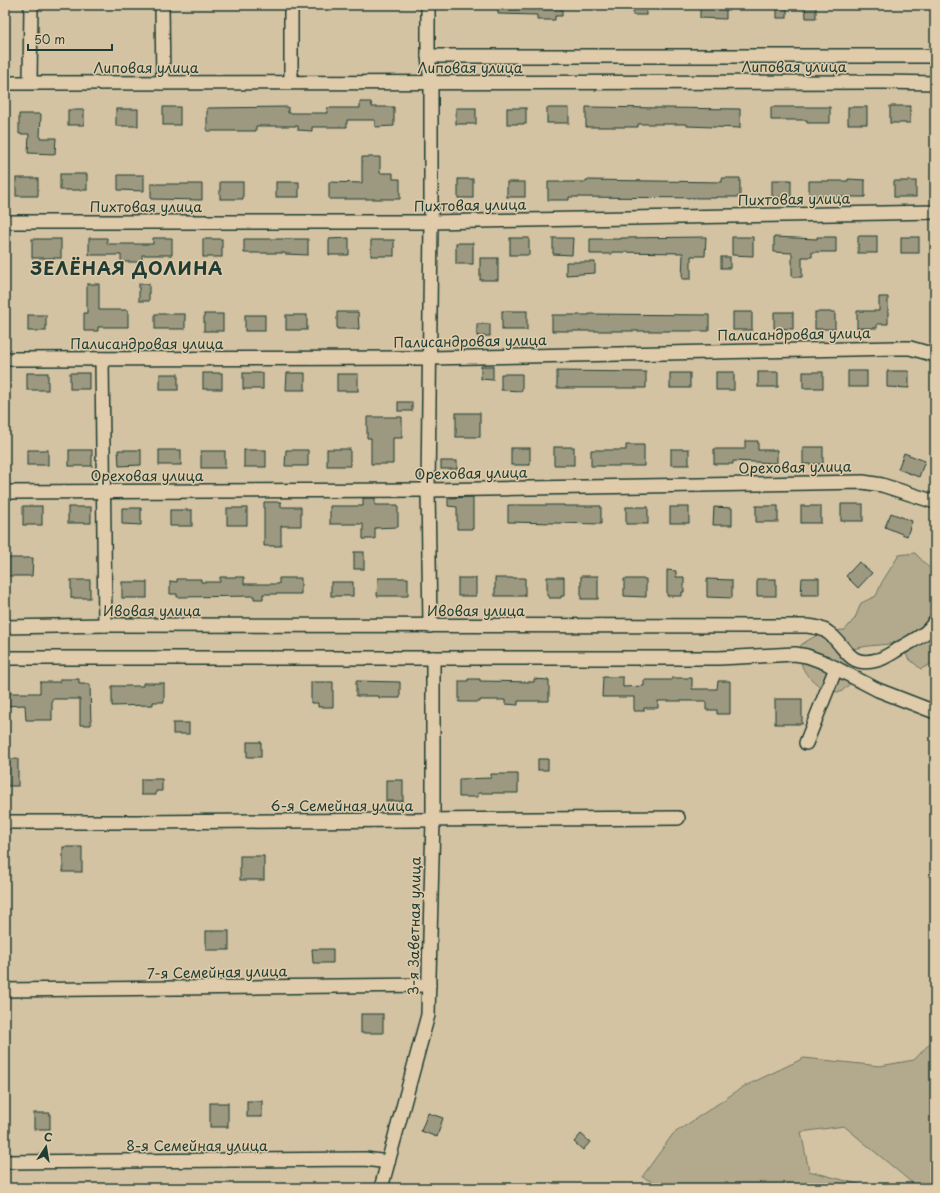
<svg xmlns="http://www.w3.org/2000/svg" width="940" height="1193" font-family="'Playpen Sans',sans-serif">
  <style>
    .green { fill: #b3aa8e; stroke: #697461 }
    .building { fill: #9c9980; stroke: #1f3d34 }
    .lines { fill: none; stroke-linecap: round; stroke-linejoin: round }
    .minor-casing { stroke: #1f3d34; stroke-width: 16 }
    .minor { stroke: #e0ccaa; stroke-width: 13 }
    .labels { text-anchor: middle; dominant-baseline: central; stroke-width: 3; stroke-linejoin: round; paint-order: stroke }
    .street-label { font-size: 14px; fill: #1f3d34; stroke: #e0ccaa }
    .district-label { font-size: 18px; font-weight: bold; letter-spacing: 1px; fill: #1f3d34; stroke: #e0ccaa }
  </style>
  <rect width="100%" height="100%" fill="#d4c3a3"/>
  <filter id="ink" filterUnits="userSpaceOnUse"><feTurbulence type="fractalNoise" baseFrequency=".025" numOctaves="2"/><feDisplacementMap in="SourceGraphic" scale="8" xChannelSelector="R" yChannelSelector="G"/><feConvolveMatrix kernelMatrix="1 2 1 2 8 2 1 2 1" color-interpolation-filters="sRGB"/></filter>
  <g filter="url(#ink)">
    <g class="green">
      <path d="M 915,553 L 935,574 L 935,662 L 921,669 L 908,658 L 901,643 L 868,646 L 852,649 L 854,680 L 841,692 L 825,691 C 807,675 798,672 801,645 C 818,633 825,631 845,630 L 855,618 L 861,603 L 876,596 L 882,582 L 899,555 Z"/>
      <polygon points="935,1038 935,1188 917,1187 844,1126 801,1132 809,1171 873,1188 733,1188 735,1184 714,1188 667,1188 642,1177 673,1134 743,1087 804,1058 880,1066 914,1060"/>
    </g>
    <g class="building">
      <polygon points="498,5 562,5 562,16 555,16 555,20 537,20 537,15 498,14"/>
      <rect x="633" y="5" width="13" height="10"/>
      <polygon points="700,5 726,5 726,19 700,18"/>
      <rect x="777" y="5" width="10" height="13"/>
      <polygon points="805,5 816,5 816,18 806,18"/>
      <polygon points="360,102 371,102 372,107 394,107 394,126 375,127 375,120 347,120 347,127 312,127 312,131 298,130 298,126 256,126 256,131 207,131 207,108 288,107 288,113 327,113 327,108 360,108"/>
      <rect x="890" y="106" width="20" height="17"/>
      <rect x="163" y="107" width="17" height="18"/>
      <polygon points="586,107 740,109 740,128 687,126 687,124 638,124 638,127 586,127"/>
      <polygon points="771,107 830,107 830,123 807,123 807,120 771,120"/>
      <rect x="848" y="107" width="19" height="17"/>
      <rect x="456" y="108" width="20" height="16"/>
      <rect x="507" y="108" width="19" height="16"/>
      <rect x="547" y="108" width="22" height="15"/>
      <rect x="116" y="109" width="22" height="17"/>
      <rect x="68" y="110" width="16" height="15"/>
      <polygon points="19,114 41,114 40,138 56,138 55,154 28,153 29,134 19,134"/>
      <polygon points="362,157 380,157 380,173 393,173 393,179 400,179 400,199 329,199 329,182 362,183"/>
      <rect x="60" y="174" width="27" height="16"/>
      <polygon points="118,175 144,175 144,191 118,190"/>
      <rect x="16" y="178" width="22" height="18"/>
      <polygon points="722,178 740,178 740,197 716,197 716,198 569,197 569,200 548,200 548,182 586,182 586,180 722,182"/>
      <rect x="458" y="179" width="15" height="19"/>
      <polygon points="848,179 865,180 865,197 809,197 809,181 848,181"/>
      <rect x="772" y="180" width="19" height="17"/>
      <rect x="894" y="181" width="22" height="16"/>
      <rect x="220" y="182" width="23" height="17"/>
      <rect x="276" y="182" width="23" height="15"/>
      <rect x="507" y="182" width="18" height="15"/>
      <polygon points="151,184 202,184 202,200 151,199"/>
      <rect x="858" y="236" width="19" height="17"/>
      <polygon points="706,237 705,256 691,256 691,279 682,279 683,253 612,252 612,254 590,254 590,239 621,239 621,238"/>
      <polygon points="732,237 753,237 753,256 732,255"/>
      <polygon points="774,237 817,239 817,237 836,237 836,252 812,252 812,257 802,257 802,277 792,277 792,253 774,252"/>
      <rect x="901" y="237" width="18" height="16"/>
      <polygon points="89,238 107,238 107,244 153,244 153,238 172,238 172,255 142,255 142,262 121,262 121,255 89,255"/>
      <polygon points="349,238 349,255 329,255 329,239"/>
      <rect x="510" y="238" width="19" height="17"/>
      <polygon points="553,238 573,238 572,255 553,254"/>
      <rect x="32" y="239" width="29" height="19"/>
      <rect x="203" y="239" width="19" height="18"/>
      <polygon points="244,239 308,239 308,255 285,254 285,253 244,253"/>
      <rect x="371" y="240" width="23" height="16"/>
      <rect x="456" y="243" width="17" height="21"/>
      <rect x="721" y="257" width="9" height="11"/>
      <rect x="480" y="258" width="18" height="22"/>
      <polygon points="566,262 595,262 595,273 566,275"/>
      <polygon points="87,284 99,284 99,310 128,310 128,327 98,327 98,331 84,331 84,313 87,313"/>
      <rect x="139" y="284" width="10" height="17"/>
      <polygon points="879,297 888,297 888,324 877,324 877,328 857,328 857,311 879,311"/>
      <rect x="502" y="311" width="25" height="19"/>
      <polygon points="337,312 358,312 359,329 337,329"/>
      <rect x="733" y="312" width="19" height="18"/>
      <polygon points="774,312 793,312 793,329 774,328"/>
      <rect x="815" y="312" width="20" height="17"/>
      <rect x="155" y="314" width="30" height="15"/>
      <rect x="204" y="314" width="19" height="17"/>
      <polygon points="589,314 709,315 709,331 552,331 552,315 589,315"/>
      <rect x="28" y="315" width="18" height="16"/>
      <rect x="245" y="315" width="20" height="16"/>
      <rect x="286" y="315" width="21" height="15"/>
      <rect x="477" y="324" width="13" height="12"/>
      <polygon points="481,366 493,366 493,380 481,379"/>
      <polygon points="557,371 646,372 646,388 557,388"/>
      <rect x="848" y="371" width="19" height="16"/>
      <polygon points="887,371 909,371 909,388 887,387"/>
      <rect x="716" y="372" width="18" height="18"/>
      <rect x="758" y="372" width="20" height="15"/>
      <rect x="803" y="372" width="20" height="16"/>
      <rect x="27" y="373" width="21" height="17"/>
      <rect x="70" y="373" width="19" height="16"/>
      <rect x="203" y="373" width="19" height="16"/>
      <rect x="243" y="373" width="20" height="16"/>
      <polygon points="287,373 305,373 305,390 286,390"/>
      <rect x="670" y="373" width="20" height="15"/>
      <rect x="160" y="374" width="18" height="16"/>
      <rect x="337" y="374" width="21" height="17"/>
      <polygon points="501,374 522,374 522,391 501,390"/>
      <rect x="398" y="402" width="14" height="9"/>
      <rect x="456" y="413" width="24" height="24"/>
      <polygon points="367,417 402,417 402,438 393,438 393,464 371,464 371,438 367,438"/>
      <polygon points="745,441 758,441 758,450 777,450 777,463 733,461 733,464 714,464 714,449 745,449"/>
      <polygon points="626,445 644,445 644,466 591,466 591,450 626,450"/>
      <rect x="554" y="447" width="20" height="18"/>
      <rect x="803" y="447" width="20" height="17"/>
      <rect x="511" y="448" width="19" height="17"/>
      <rect x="327" y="449" width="23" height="17"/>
      <rect x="671" y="449" width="18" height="16"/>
      <rect x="27" y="450" width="21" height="15"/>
      <rect x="69" y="450" width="23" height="16"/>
      <polygon points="118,450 141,450 141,465 119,466"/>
      <rect x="159" y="450" width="22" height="15"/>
      <rect x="244" y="450" width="22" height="17"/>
      <polygon points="286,450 308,450 308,466 285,466"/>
      <rect x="201" y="451" width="24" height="17"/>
      <polygon points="904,453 925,461 919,477 898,469"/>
      <rect x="441" y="461" width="16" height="8"/>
      <polygon points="473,497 473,529 457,529 457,507 448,506 448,498"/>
      <polygon points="363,498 375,498 375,505 398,505 398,527 375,528 375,539 363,539 363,524 330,524 330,506 363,506"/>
      <polygon points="264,502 281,502 281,507 301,507 301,526 281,526 281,546 264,546"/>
      <rect x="841" y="504" width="22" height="17"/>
      <polygon points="508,505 564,505 564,506 601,506 601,524 508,522"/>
      <rect x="23" y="506" width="19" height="19"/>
      <rect x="756" y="506" width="22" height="16"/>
      <rect x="801" y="506" width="20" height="17"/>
      <rect x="68" y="507" width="23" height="16"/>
      <rect x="626" y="507" width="22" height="17"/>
      <rect x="670" y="507" width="19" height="16"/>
      <polygon points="714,507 732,508 732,525 713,525"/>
      <polygon points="122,508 141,508 141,525 122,524"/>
      <rect x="227" y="508" width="20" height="17"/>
      <rect x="170" y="510" width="22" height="16"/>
      <polygon points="891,513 912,521 907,536 885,527"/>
      <rect x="354" y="552" width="10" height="17"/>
      <polygon points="7,558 33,558 32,576 7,576"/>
      <polygon points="859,562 872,573 858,588 846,576"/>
      <polygon points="667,570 676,571 676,577 684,577 684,592 682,592 682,596 667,596"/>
      <rect x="581" y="576" width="17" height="23"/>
      <polygon points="220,577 244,577 244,584 279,584 279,578 301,578 301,594 263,594 263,599 254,599 254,596 177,597 177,594 170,594 170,581 177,582 177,579 201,579 201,582 220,582"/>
      <polygon points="547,577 564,577 564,596 561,596 561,598 549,598 549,596 547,596"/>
      <polygon points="378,578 408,578 408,596 377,596"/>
      <rect x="458" y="578" width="18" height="18"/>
      <rect x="495" y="578" width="30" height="18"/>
      <polygon points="802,578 819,578 819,595 801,595"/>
      <polygon points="624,579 646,579 646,597 624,596"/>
      <polygon points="707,579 732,580 732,598 707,597"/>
      <rect x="757" y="579" width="19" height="17"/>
      <rect x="71" y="580" width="19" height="18"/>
      <rect x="122" y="582" width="25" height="16"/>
      <rect x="331" y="582" width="22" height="14"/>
      <polygon points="603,677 623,677 623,687 644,686 644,680 672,680 672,678 692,678 692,689 717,689 718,681 730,681 730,714 717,714 717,710 706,710 706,701 658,701 658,708 644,708 644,711 634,711 634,697 602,697"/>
      <polygon points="60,679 79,679 79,684 90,684 91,725 80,725 80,699 52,699 52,720 26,720 25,705 5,706 5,693 40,693 40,682 60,682"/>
      <polygon points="468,679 480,679 480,681 534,682 534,679 549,680 549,701 518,701 518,705 505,704 505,700 480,700 480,702 459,702 459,681 468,681"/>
      <polygon points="356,681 400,682 400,698 379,698 379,696 356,696"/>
      <polygon points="311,682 333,682 333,707 318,707 318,703 311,703"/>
      <polygon points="143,683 164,683 164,702 153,702 153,705 112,706 112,686 143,686"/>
      <rect x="775" y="699" width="27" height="25"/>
      <rect x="173" y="723" width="16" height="11"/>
      <rect x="247" y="742" width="14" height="15"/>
      <rect x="5" y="759" width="13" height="27"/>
      <rect x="538" y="759" width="10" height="11"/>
      <polygon points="491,774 518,774 518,793 478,793 478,797 459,797 459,779 491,778"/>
      <polygon points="141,779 162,779 162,791 156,791 156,795 141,795"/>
      <rect x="386" y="780" width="17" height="21"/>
      <rect x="63" y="847" width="19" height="25"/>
      <rect x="240" y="856" width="24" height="24"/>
      <rect x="206" y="931" width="23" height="19"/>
      <polygon points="312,949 333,949 333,963 313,963"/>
      <rect x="361" y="1014" width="22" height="19"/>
      <rect x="247" y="1101" width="15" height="16"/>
      <rect x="210" y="1103" width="18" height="24"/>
      <rect x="34" y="1113" width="16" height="16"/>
      <polygon points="428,1113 443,1118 437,1137 421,1131"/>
      <polygon points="581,1134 590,1142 583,1150 574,1142"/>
    </g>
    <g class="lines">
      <defs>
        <g id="minor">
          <polyline points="162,5 163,83"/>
          <polyline points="291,5 291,82"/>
          <polyline points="428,5 428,56 431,83 431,222 428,490 430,626"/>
          <polyline points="428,56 935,56"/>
          <polyline points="30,82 31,5"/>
          <polyline points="5,83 884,82 935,83"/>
          <polyline points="5,222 431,222 935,212"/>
          <polyline points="5,359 429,358 897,348 910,348 935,355"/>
          <polyline points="102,359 105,625"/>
          <polyline points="5,492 428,490 863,482 882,485 935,502"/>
          <path d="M 5,627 L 105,625 L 807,626 C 816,627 823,628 830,634 C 847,648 849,668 877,660 C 886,658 894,651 902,647 C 914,640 928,634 935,621"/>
          <polyline points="5,658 719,658 795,654 807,656 826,663 878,690 935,712"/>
          <polyline points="806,743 836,668"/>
          <polyline points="5,822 137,822 678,818"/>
          <polyline points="5,990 429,985"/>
          <polyline points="5,1162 365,1159 388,1162"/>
          <polyline points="381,1188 428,1015 433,820 433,658"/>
        </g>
      </defs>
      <use href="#minor" class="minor-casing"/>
      <use href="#minor" class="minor"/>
    </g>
  </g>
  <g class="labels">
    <g class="street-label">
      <text x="794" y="66">Липовая улица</text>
      <text x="146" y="67">Липовая улица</text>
      <text x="470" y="67">Липовая улица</text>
      <text transform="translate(794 199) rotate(-1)">Пихтовая улица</text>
      <text transform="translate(470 205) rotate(-1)">Пихтовая улица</text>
      <text x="146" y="206">Пихтовая улица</text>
      <text transform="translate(794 334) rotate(-1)">Палисандровая улица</text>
      <text transform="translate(470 341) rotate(-1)">Палисандровая улица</text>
      <text x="147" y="343">Палисандровая улица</text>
      <text transform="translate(795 467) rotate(-1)">Ореховая улица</text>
      <text transform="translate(471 473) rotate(-1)">Ореховая улица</text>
      <text x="147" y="475">Ореховая улица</text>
      <text x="152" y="610">Ивовая улица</text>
      <text x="476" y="610">Ивовая улица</text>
      <text x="342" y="805">6-я Семейная улица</text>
      <text transform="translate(414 926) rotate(-89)">3-я Заветная улица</text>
      <text transform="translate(217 972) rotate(-1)">7-я Семейная улица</text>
      <text x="197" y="1145">8-я Семейная улица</text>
    </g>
    <g class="district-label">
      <text x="127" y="267">ЗЕЛЁНАЯ ДОЛИНА</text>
    </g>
  </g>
  <rect width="940" height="1193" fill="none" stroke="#e0ccaa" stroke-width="20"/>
  <rect x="10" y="10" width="920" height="1173" fill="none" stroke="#1f3d34" stroke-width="1.5" filter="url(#ink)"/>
  <g transform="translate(46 1147) rotate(12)" stroke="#e0ccaa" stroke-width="3" paint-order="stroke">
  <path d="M0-3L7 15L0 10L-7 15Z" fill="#1f3d34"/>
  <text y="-6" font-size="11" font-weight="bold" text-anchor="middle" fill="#1f3d34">С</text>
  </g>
  <path d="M28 44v6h84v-6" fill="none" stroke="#1f3d34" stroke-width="2"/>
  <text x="34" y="44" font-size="12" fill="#1f3d34" stroke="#e0ccaa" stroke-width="3" paint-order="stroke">50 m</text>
</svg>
